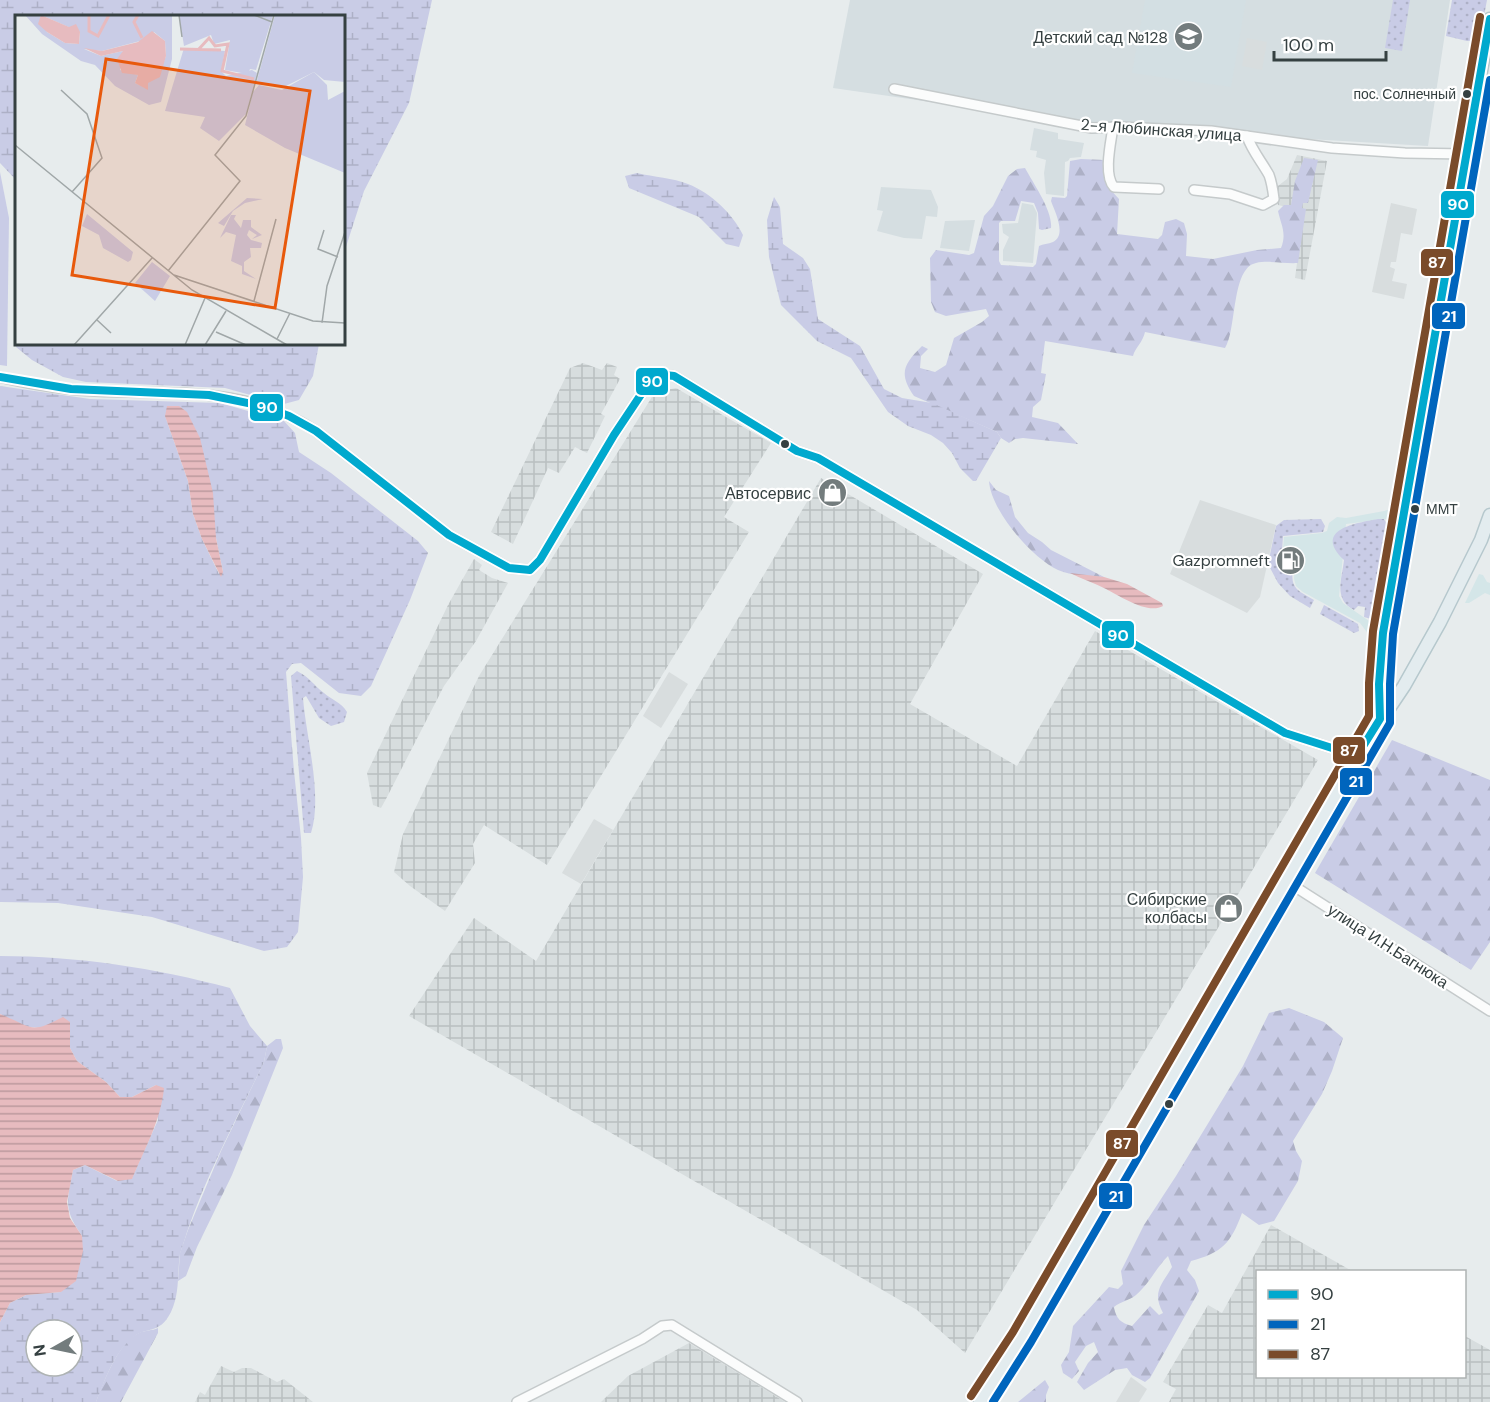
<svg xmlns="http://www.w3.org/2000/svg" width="1490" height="1402" font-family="'DM Sans',sans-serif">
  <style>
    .residential { fill: #d5dee1 }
    .commercial { fill: #d4e6e8 }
    .industrial { fill: url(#industrial-grid) }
    .education { fill: #d3dfe3 }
    .grass { fill: url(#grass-dots) }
    .forest { fill: url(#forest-firs); fill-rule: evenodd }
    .wetland { fill: url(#wetland-marsh); fill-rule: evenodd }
    .garden { fill: #c9cce6 }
    .parking { fill: #d8ddde }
    .water { fill: url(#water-rules) }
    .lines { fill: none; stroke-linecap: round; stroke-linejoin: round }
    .minor-casing { stroke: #c5cacb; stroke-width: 12 }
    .major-casing { stroke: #b6c8cd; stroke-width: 15 }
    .minor { stroke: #fbfcfc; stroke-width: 9 }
    .major { stroke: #e3ecef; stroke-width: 12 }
    .bus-1-casing { stroke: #fff; stroke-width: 12 }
    .bus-2-casing { stroke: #fff; stroke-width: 12 }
    .bus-3-casing { stroke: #fff; stroke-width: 12 }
    .bus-1 { stroke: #00a9ce; stroke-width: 8 }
    .bus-2 { stroke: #0065bd; stroke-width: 8 }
    .bus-3 { stroke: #7a4b2a; stroke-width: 8 }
    .bus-dot { fill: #354041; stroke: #fff; stroke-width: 2 }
    .labels { text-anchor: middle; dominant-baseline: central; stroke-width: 4.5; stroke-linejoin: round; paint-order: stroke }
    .bus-label { font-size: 14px; fill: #354041; stroke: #fff; text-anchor: end }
    .poi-label { font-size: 16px; fill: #354041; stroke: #fff; text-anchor: end }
    .street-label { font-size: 16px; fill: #354041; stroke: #fff }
    .inset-river { fill: none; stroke: #e7bbbf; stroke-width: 3 }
    .inset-road { fill: none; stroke: #a0a7a8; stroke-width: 1.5 }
    .view { fill: #e8590c; fill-opacity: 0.15; stroke: #e8590c; stroke-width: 3 }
    .inset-edge { fill: none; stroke: #354041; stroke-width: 3 }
    .line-badge { stroke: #fff; stroke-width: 2 }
    .badge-label { font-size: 16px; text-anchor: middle; font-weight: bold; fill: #fff }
  </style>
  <defs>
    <pattern id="industrial-grid" width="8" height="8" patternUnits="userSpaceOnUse" patternTransform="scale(1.5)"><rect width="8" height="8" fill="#d7ddde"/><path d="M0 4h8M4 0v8" fill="none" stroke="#b9bfc0"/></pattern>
    <pattern id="grass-dots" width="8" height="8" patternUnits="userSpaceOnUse" patternTransform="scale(1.5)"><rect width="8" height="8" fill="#c9cce6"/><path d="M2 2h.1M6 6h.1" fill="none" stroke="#adb0c6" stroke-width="1.8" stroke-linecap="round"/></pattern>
    <pattern id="forest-firs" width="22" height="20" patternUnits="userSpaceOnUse" patternTransform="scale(1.5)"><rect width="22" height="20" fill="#c9cce6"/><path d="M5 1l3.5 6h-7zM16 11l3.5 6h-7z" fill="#adb0c6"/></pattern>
    <pattern id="wetland-marsh" width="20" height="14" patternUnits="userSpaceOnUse" patternTransform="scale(1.5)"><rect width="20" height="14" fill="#c9cce6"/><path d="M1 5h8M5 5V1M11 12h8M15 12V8" fill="none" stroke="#adb0c6"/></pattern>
    <pattern id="water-rules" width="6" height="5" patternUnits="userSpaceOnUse" patternTransform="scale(1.5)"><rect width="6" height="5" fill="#e7bbbf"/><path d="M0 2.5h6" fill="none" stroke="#bc999d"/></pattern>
  </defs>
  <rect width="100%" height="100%" fill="#e7eced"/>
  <g class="residential">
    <polygon points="850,0 1450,0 1428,146 1105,127 833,88"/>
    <polygon points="1034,128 1058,133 1058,139 1084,143 1081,157 1070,158 1068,161 1065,162 1064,196 1046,194 1044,173 1046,160 1036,157 1037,151 1030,150"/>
    <polygon points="881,187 931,190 938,207 937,217 926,216 922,239 904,238 877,231 883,211 877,210"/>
    <polygon points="1022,203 1033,205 1037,213 1033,263 1003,261 1003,250 1009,237 1003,233 1002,224 1018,223"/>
    <polygon points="975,220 969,251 940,248 945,221"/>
  </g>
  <g class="commercial">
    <polygon points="1401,500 1396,529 1390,521 1385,519 1346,524 1339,596 1343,603 1369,621 1374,622 1380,619 1373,640 1360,623 1303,592 1296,586 1294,579 1296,551 1283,550 1284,537 1322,533 1327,531 1329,523 1337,517 1346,518 1384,511 1397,507"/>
    <polygon points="1479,574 1483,575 1487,582 1490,583 1490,595 1485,593 1469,603 1465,603"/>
  </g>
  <g class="industrial">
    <polygon points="1297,155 1327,161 1305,280 1295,278 1304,211 1278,205 1274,189 1287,179"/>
    <polygon points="583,363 602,370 607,363 617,367 614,375 620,379 601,414 605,416 587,453 575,447 559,473 548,468 513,544 491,532 570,368"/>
    <polygon points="676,388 771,443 724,517 749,532 547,865 484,825 473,844 475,863 445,911 410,886 394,872 403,834 479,676 655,392"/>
    <polygon points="821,478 983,574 910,704 1017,766 1095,631 1318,760 965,1353 917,1310 409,1016 474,918 536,961"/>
    <polygon points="474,559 482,565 479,570 492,578 508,583 476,641 444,686 386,799 381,808 373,805 367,773 448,605"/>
    <polygon points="1271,1225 1352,1271 1258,1272 1258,1376 1464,1376 1465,1336 1490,1350 1490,1402 1169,1402 1176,1389 1163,1382 1208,1305 1222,1313"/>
    <polygon points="689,1343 785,1402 601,1402 628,1376"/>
    <polygon points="221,1366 234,1372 242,1368 251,1368 277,1382 284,1379 313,1402 195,1402 200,1392 205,1395"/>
  </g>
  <polygon class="education" points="1145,0 1246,0 1231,87 1132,73"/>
  <g class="grass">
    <polygon points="1393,0 1410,0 1402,51 1385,48"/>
    <polygon points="1452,0 1487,0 1480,37 1475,41 1467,41 1446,36"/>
    <path d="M 1321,519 L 1325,526 L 1323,532 L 1283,536 L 1281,566 L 1293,567 C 1290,589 1297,590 1314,600 L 1310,608 L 1290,596 L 1278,583 L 1268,564 L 1276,526 L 1284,520 Z"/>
    <path d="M 1378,519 L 1384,519 L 1390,530 L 1376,617 L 1371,619 L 1364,617 L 1365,607 L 1358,606 L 1354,610 C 1333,599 1342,579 1344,560 C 1312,529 1357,523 1378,519 Z"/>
    <polygon points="1324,605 1358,624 1359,631 1354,633 1320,614"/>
    <path d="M 297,671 C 311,678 313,685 324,693 C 332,700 341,702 347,712 L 344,722 L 331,726 L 319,718 L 306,696 L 303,698 C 306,737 323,796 311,833 L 304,833 L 291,676 Z"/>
  </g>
  <g class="forest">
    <path d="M 1304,158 L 1318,160 L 1308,203 L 1303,203 L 1302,208 L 1306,209 L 1298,263 C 1285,264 1269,260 1256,263 C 1231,268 1237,330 1225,348 L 1145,332 C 1143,342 1135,348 1133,356 L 1045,341 L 1041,373 L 1046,374 L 1041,400 L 1033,407 L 1032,417 L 1058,423 L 1078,444 L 1023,438 L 1015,439 L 1009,443 L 1001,438 L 997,432 L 914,396 C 898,373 904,364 922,346 L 928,349 L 921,356 L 920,368 L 935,372 L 946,365 L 954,338 L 982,322 L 989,316 L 986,309 L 946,316 L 935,312 L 931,302 L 930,258 L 936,250 L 969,255 L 974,253 L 984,216 L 993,206 L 1008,176 L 1017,169 L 1025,168 C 1033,183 1053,211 1051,228 L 1042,230 L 1039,229 L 1038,213 L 1034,203 L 1021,201 L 1015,221 L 1001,221 L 999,223 L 999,261 L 1001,265 L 1033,267 L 1036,264 L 1039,246 C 1043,244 1048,244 1053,242 C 1067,235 1055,212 1051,201 L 1052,197 L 1065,198 L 1067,196 L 1070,161 L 1081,159 L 1105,160 L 1108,187 L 1119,199 L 1117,234 L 1158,239 L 1162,235 L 1165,222 L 1176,219 L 1184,223 L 1187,234 L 1186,256 L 1213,259 L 1257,250 L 1281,248 C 1287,233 1281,225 1278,211 L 1284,205 L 1291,205 L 1295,181 Z"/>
    <path d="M 989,481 L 996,490 L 1009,496 L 1015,517 L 1028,533 L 1042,542 L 1051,550 L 1104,577 C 1089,576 1072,576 1058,570 C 1032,558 991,511 989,481 Z"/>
    <polygon points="1392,740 1490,780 1490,942 1471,970 1315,873"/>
    <path d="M 1289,1008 L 1324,1022 L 1343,1038 L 1332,1071 L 1322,1094 L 1293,1141 L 1296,1151 L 1302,1161 L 1298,1181 L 1274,1221 L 1259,1225 L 1242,1213 C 1231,1243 1222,1253 1191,1261 L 1187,1270 L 1195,1280 L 1199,1291 L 1150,1378 L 1145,1382 L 1132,1375 L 1127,1368 L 1115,1370 L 1084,1390 L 1077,1382 L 1088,1363 L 1098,1352 L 1094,1342 L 1086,1346 L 1075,1362 L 1079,1371 L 1072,1379 L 1063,1373 L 1061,1365 L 1069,1352 L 1073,1326 L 1109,1287 L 1118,1289 L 1123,1284 L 1121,1271 L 1144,1225 L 1176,1176 L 1243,1066 L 1269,1013 ZM 1168,1256 L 1172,1267 C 1161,1286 1152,1292 1163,1313 L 1159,1315 L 1150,1306 L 1132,1326 C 1121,1323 1116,1319 1114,1307 C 1121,1301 1129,1301 1136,1295 C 1149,1284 1156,1268 1168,1256 Z"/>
    <polygon points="276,1039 281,1039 283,1048 232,1175 197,1247 186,1276 178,1281 180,1253 188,1230 221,1151 264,1062 267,1046"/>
    <path d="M 158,1328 L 158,1333 L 121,1402 L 96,1402 C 103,1383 119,1341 139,1333 C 145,1330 152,1331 158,1328 Z"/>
    <polygon points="1045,1380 1049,1387 1046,1395 1046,1402 1018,1402"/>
  </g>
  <g class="wetland">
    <polygon points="0,0 432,0 409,103 364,191 344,253 344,16 16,16 16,180 0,163"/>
    <path d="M 637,173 C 654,177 673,178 688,184 C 711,193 733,214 743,235 L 739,247 L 726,244 L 699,217 L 629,188 L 625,176 Z"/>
    <polygon points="774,197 780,207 783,244 803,258 810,269 818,319 860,346 884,389 902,398 932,403 997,432 1001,438 976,481 973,481 960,468 952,453 943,443 931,435 908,426 888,412 851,358 817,341 781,305 769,257 767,220"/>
    <polygon points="17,344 319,344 313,376 299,400 284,404 225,388 86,382 63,377 32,360 16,347"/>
    <path d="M 0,386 L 90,399 L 220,403 L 284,421 L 295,433 L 299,452 L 331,473 L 418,541 L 428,553 L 410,600 L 371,686 L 361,696 L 339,693 L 301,663 L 292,664 L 286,672 L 294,771 L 301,838 L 303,877 L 298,932 L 287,947 L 264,951 L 152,917 L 58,903 L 0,902 ZM 165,416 L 216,538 L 223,572 L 219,574 L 202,539 L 193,514 L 188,481 Z"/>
    <path d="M 0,956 C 77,956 155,968 230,988 L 250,1026 L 267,1046 L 264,1062 C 237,1118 207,1173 187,1232 C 185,1239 182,1247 180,1254 C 177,1274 180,1293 171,1312 C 159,1336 146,1325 131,1339 C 113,1355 105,1380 96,1402 L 0,1402 L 0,1322 L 10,1303 L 26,1295 L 61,1292 L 82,1236 C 63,1208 67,1202 73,1170 L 85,1165 L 117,1181 L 132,1178 L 158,1120 L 156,1085 L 132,1097 L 120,1097 L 106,1082 L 77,1061 L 70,1048 L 70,1022 L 42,1028 L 27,1027 L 0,1014 ZM 36,1330 L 72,1330 L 72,1366 L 36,1366 Z"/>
  </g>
  <polygon class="garden" points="0,172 9,218 7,366 0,365"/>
  <g class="parking">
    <polygon points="1247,38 1267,42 1262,70 1242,66"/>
    <polygon points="1391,203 1417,209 1412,235 1401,233 1396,262 1391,262 1390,267 1395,269 1392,281 1407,284 1404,299 1372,292"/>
    <polygon points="1200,500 1276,525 1260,597 1247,613 1170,574"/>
    <polygon points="669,672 688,684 661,728 643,716"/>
    <polygon points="594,819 613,830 581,884 562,873"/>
    <polygon points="1131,1377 1147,1389 1139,1402 1116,1402"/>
  </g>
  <g class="water">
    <polygon points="167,406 179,406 187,412 200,438 213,493 216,538 223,572 221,577 202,539 193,514 188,481 165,416"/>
    <path d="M 1070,573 L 1104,577 L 1127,584 L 1162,603 L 1163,606 C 1148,615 1120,596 1106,589 C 1094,583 1082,579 1070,573 Z"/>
    <path d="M 0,1014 C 33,1027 29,1035 63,1017 L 70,1022 L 70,1048 L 77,1061 L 106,1082 L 120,1097 L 132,1097 L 156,1085 L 164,1088 C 161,1120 145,1148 132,1179 L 118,1181 L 85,1165 L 73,1170 L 67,1202 L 70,1218 L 82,1236 L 83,1251 L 76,1281 L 61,1292 L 26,1295 L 10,1303 L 0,1322 Z"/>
  </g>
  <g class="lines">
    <defs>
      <g id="minor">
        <polyline points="894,89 1092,128 1119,127 1211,131 1332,148 1405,153 1466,154"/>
        <path d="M 1113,127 C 1111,142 1103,175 1114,187 L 1159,189"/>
        <path d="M 1194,190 L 1230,194 L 1263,205 L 1274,199 C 1273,191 1272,183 1269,175 C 1262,162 1252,151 1247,136"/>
        <path d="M 0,377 C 31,384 63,390 95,391 C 176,395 244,385 316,431 L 449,535 L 509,568 L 530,570 L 540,560 L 614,435 L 646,387 L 655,379 L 665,375 L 674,376 L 797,451 L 818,458 L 1285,733 L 1357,756"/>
        <polyline points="1286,881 1490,1011"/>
        <polyline points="517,1402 642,1339 662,1326 672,1325 797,1402"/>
      </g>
      <g id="major">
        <polyline points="1380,719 1379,684 1383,633 1490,19"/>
        <polyline points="980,1402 1022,1337 1357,756 1404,686 1440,622 1481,540 1490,515"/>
      </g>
    </defs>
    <use href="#minor" class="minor-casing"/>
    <use href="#major" class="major-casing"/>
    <use href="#minor" class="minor"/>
    <use href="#major" class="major"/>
    <defs>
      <g id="bus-1">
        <polyline points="0,377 71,389 209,395 262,406 289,416 316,431 449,535 509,568 530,570 540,560 614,435 646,387 655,379 665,375 674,376 797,451 818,458 1285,733 1357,756"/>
        <polyline points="1357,756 1380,719 1379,684 1383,633 1490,19"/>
      </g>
      <polyline id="bus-2" points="993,1402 1031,1342 1390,723 1390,684 1393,634 1490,80"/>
      <polyline id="bus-3" points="971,1396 1013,1332 1369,716 1369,683 1373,631 1480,17"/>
    </defs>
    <use href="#bus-1" class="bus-1-casing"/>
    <use href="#bus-2" class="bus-2-casing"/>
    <use href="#bus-3" class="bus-3-casing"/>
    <use href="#bus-1" class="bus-1"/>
    <use href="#bus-2" class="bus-2"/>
    <use href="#bus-3" class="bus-3"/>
  </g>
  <defs>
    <symbol id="school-disc" viewBox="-11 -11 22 22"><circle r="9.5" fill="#737c7d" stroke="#fff"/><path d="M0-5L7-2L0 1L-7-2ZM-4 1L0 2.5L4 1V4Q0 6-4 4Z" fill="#fff"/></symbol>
    <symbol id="shop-disc" viewBox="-11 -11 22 22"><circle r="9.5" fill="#737c7d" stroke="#fff"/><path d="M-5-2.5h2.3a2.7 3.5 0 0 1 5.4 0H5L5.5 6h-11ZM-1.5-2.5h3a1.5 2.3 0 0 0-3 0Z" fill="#fff"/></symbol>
    <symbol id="fuel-disc" viewBox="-11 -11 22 22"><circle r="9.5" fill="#737c7d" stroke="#fff"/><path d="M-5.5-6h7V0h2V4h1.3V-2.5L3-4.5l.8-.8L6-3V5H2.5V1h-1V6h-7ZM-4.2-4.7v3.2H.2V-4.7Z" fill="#fff"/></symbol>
  </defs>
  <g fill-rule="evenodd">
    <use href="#school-disc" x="1172" y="20" width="33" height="33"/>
    <use href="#shop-disc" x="816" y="476" width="33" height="33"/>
    <use href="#fuel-disc" x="1274" y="544" width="33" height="33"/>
    <use href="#shop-disc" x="1212" y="892" width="33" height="33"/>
  </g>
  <g class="bus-dot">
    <circle cx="1467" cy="94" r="5"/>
    <circle cx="785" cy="444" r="5"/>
    <circle cx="1415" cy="509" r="5"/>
    <circle cx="1169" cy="1104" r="5"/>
  </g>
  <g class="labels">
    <g class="bus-label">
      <text x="1456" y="94">пос. Солнечный</text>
      <text x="1426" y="509" text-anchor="start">ММТ</text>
    </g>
    <g class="poi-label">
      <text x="1168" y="37">Детский сад №128</text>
      <text x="811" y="493">Автосервис</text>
      <text x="1270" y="560">Gazpromneft</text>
      <text x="1207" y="899">Сибирские<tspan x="1207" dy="18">колбасы</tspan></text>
    </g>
    <g class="street-label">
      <text transform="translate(1161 130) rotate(4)">2-я Любинская улица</text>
      <text transform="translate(1388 946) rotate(33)">улица И.Н.Багнюка</text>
    </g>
  </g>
  <g transform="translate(15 15)">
    <rect width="330" height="330" fill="#e7eced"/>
    <path d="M 72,199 L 118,237 L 116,245 L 113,247 L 88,233 L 84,220 L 67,211 ZM 216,200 L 221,200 L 219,204 L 226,213 L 228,205 L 236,205 L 236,212 L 247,220 L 237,224 L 242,220 L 234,215 L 232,220 L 236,225 L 247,228 L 246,233 L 235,233 L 236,242 L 229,247 L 229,256 L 241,264 L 227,259 L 227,251 L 216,246 L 221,220 L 211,217 L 205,223 ZM 137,247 L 155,261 L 140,286 L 120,268 Z" fill="#c9cce6"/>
    <path d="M 10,0 L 25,0 L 32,17 L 50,28 L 64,29 L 65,17 L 26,0 L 157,0 L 157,44 L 146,87 L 134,90 L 100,71 L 80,50 L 66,46 L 27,19 ZM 139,17 L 150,26 L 151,41 L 144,59 L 132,68 L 133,74 L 120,68 L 123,60 L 105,55 L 108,36 L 86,41 L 69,34 L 87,36 L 125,26 ZM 169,33 L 210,36 L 206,56 L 211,61 L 237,55 L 242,58 L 231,99 L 204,126 L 185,113 L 190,102 L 150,96 ZM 299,57 L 312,70 L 313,85 L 330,76 L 330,158 L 270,133 L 230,110 L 238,77 L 244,70 L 267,75 ZM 232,183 L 248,184 L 230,188 L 218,196 L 209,211 L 203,208 Z" fill="#c9cce6" fill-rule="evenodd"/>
    <path d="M 164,0 L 258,0 L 241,55 L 235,54 L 233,59 L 210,55 L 215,25 L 199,29 L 196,20 L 169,31 ZM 260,0 L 330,0 L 330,67 L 309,65 L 299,57 L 269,72 L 241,69 Z" fill="#c9cce6"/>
    <path d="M 26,0 L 54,12 L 61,9 L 65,17 L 64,29 L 50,28 L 32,17 L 23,9 ZM 137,16 L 150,26 L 151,41 L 145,62 L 133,68 L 133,75 L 120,68 L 123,60 L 107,58 L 102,44 L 108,36 L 86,41 L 69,33 L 87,36 L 123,27 Z" fill="#e7bbbf"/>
    <path class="inset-river" d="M 74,0 L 74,16 L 83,21 L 94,0M 123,0 L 119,7 L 127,23M 165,34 L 206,35M 183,35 L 194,23 L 200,31 L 213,29 L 207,56 L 239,64"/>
    <path class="inset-road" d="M 164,0 L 167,22M 239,0 L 257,7M 46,75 L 72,99 L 87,143 L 57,177M 0,130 L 177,275 L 272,330M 309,215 L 303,234 L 323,242M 153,256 L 225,166 L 200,140 L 231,101 L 259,0M 159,260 L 298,306 L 330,308M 239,286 L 261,204M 82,305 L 96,318M 307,308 L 312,271 L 330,217M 201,317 L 231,330M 262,324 L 275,298M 59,330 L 137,243M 170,330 L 190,283M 190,330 L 211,296"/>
    <path class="view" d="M 91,44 L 295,76 L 260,293 L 57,260 Z"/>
    <rect width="330" height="330" class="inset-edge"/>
  </g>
  <g class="line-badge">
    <rect x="1440" y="190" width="35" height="29" rx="6" fill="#00a9ce"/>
    <rect x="1420" y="248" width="34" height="29" rx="6" fill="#7a4b2a"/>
    <rect x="1431" y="302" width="35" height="28" rx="6" fill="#0065bd"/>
    <rect x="635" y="367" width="34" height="29" rx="6" fill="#00a9ce"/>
    <rect x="249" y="393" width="35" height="29" rx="6" fill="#00a9ce"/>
    <rect x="1101" y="620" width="34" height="29" rx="6" fill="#00a9ce"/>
    <rect x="1332" y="736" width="34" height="29" rx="6" fill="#7a4b2a"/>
    <rect x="1339" y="767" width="34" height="29" rx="6" fill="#0065bd"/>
    <rect x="1105" y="1129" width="34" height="29" rx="6" fill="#7a4b2a"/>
    <rect x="1098" y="1182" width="35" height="28" rx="6" fill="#0065bd"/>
  </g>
  <g class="badge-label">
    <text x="1458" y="210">90</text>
    <text x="1437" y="268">87</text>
    <text x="1449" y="322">21</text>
    <text x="652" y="387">90</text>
    <text x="267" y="413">90</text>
    <text x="1118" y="641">90</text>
    <text x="1349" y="756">87</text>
    <text x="1356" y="787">21</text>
    <text x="1122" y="1149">87</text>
    <text x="1116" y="1202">21</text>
  </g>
  <rect x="1256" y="1270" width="210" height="108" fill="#ffffff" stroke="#aeb3b3" stroke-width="1.5"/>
  <rect x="1268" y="1290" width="30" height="9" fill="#00a9ce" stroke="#aeb3b3" stroke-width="1.5"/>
  <text x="1310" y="1300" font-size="18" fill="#354041">90</text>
  <rect x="1268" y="1320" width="30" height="9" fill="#0065bd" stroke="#aeb3b3" stroke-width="1.5"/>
  <text x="1310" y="1330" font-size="18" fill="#354041">21</text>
  <rect x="1268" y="1350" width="30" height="9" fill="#7a4b2a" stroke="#aeb3b3" stroke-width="1.5"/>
  <text x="1310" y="1360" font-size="18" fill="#354041">87</text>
  <g transform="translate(54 1348) rotate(261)"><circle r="28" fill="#ffffff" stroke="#aeb3b3" stroke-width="1.5"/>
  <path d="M0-4.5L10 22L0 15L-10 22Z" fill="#737c7d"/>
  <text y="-9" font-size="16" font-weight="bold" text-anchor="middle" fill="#354041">N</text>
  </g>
  <path d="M1274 51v9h112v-9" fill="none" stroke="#354041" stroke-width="3"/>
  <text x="1283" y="51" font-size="18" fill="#354041" stroke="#ffffff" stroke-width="4.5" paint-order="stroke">100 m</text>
</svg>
